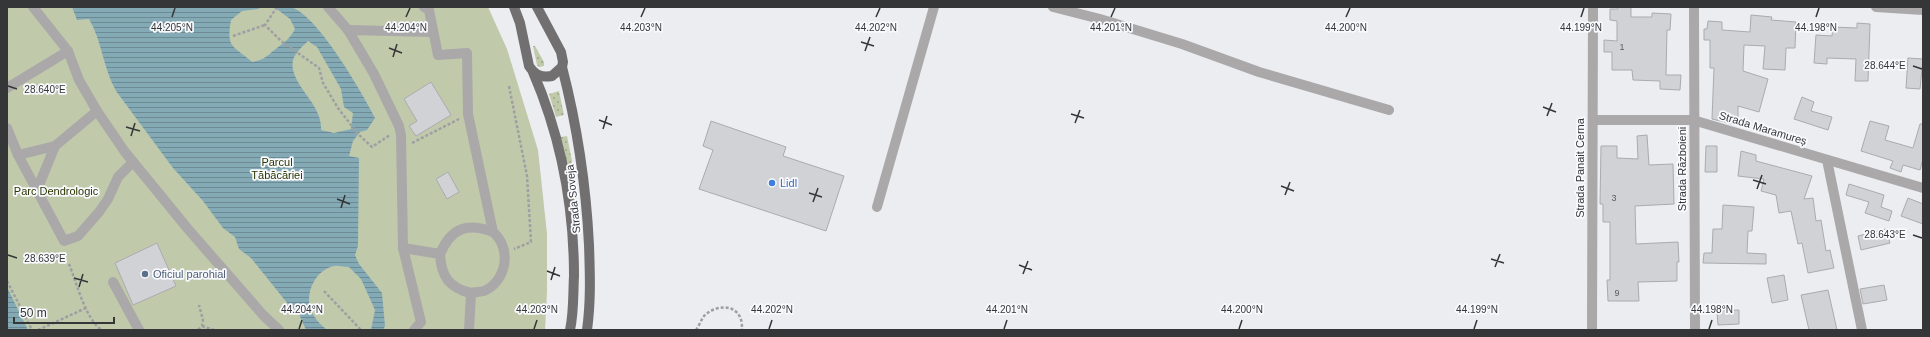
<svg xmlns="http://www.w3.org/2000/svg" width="1930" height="337" font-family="Arial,sans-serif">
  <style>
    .grass { fill: url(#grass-dots) }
    .park { fill: #c0caab }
    .water { fill: url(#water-rules); fill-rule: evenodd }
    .building { fill: #d1d2d5; stroke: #aaabaf }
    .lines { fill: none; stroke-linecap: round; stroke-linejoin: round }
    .path { stroke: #9e9fa2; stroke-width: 2.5; stroke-dasharray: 3 2; stroke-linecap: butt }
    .minor { stroke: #aaa8a9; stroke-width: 10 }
    .major { stroke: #726f70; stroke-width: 10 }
    .ticks { fill: none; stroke: #353637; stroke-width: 1.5 }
    .shop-dot { fill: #3f7fe0; stroke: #f9fafe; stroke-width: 1.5 }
    .service-dot { fill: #5c6f8a; stroke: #f9fafe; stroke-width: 1.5 }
    .labels { text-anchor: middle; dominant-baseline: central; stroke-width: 3.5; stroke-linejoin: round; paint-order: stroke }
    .number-label { font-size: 9px; fill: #5c5d5e }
    .street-label { font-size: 11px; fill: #353637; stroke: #f9fafe }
    .park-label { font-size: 11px; fill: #2c3700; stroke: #f9fafe }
    .shop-label { font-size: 11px; fill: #366cbe; stroke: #f9fafe; text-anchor: start }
    .service-label { font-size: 11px; fill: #4e5e75; stroke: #f9fafe; text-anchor: start }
    .ticks-label { font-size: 10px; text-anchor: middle; fill: #353637; stroke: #f9fafe; stroke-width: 3.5; stroke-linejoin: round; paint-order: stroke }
  </style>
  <defs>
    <pattern id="grass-dots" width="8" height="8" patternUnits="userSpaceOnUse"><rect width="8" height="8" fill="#c0caab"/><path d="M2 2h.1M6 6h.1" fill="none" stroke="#9da58c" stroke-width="1.8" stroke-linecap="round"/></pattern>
    <pattern id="water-rules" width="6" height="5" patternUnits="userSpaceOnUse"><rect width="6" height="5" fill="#84aab6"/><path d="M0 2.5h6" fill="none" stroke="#6d8b95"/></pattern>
  </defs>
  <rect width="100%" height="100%" fill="#ecedf1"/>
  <g class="grass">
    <polygon points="533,46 535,46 544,62 544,66 539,67 537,65"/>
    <polygon points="559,91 564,115 556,117 549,94"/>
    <polygon points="567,136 576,181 578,222 561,137"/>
  </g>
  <polygon class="park" points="7,7 488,7 507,49 538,150 547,234 547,292 545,330 7,330"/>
  <g class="water">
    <path d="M 72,7 L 261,7 L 258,9 L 242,11 L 231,20 C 226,49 233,45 252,62 C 267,59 266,56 277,48 C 285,42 290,38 295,29 L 290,19 L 274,7 C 279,7 285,6 290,7 C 316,12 363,94 375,118 L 367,130 L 360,132 L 353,141 L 349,156 L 359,158 L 358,246 L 355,255 L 359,264 L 382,293 L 385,326 L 383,330 L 371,330 L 375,310 L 361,279 L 349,267 C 344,267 338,265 334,266 C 313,270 302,300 314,316 C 317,321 322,326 327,330 L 306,330 L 298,312 L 288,304 L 251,258 L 239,249 L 235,237 L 223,228 L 203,201 L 173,168 L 116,91 C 103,68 102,41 89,19 L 77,20 ZM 308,41 L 317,47 L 341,89 L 344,107 L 353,113 L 351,129 L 334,133 L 321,130 C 323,103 288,84 293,60 C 295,53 303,46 308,41 Z"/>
    <polygon points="7,287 27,328 28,330 7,330"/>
  </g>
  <g class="building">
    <polygon points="1617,7 1631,7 1631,17 1652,17 1652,13 1671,14 1670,30 1667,30 1666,75 1681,75 1680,90 1660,89 1660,81 1633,80 1632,70 1612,70 1612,52 1604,52 1604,40 1617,41 1617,21 1610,20 1610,9 1618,9"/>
    <polygon points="1751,15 1772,17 1771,20 1796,22 1795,48 1786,48 1785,70 1763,69 1765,46 1744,45 1743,71 1768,79 1759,112 1738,106 1738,125 1712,119 1714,68 1710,68 1710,40 1704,40 1704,29 1707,29 1708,21 1722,22 1722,30 1750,32"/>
    <polygon points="1857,23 1870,24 1868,81 1855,81 1856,59 1827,58 1827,64 1814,63 1816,35 1832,36 1833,27 1857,28"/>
    <polygon points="1908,58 1923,59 1920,89 1906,88"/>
    <polygon points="431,82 451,115 416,136 409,126 417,121 404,99"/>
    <polygon points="1802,97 1814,102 1811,111 1832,117 1828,130 1794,119"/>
    <polygon points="711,121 786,147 783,156 844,176 826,231 699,189 713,150 703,146"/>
    <polygon points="1870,121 1889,126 1885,140 1913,148 1920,124 1923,124 1923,159 1920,170 1903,165 1901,172 1890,168 1893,161 1861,151"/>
    <polygon points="1647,135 1649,165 1673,164 1674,204 1635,206 1636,244 1678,242 1679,262 1677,262 1677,281 1638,282 1639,301 1608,301 1607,280 1610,280 1610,222 1603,222 1603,204 1600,204 1601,146 1617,146 1617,158 1638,159 1637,136"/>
    <polygon points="1706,146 1717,146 1717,172 1705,172"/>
    <polygon points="1741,151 1756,155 1756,161 1812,176 1804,199 1813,198 1816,221 1821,220 1826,251 1830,250 1834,268 1808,273 1802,243 1798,244 1791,211 1779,213 1776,195 1761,191 1764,179 1738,176"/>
    <polygon points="448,172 459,192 447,199 436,179"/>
    <polygon points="1849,184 1884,195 1881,207 1892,211 1889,221 1865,213 1869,202 1846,195"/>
    <polygon points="1908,198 1923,204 1923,224 1901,216"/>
    <polygon points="1723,205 1754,207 1752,231 1748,231 1747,253 1766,254 1766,264 1703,263 1704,253 1712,253 1713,229 1722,229"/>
    <polygon points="1886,229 1890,243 1861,250 1858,236"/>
    <polygon points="157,243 176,286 133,305 115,263"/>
    <polygon points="1784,275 1788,300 1772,303 1767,278"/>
    <polygon points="1884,285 1887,300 1863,304 1860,289"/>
    <polygon points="1828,290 1837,330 1809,330 1801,295"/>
    <polygon points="1739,310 1739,324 1718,325 1717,311"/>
  </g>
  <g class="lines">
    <g class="path">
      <polyline points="277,7 265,25 281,41 319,68 323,83 338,108 358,134 372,147 390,135"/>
      <polyline points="233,36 265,25"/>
      <polyline points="509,86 527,176 531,242 514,249"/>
      <polyline points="412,143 459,119"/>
      <path d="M 69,264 C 76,281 86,321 102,330"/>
      <polyline points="7,281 32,330"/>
      <polyline points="324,291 361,330"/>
      <polyline points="202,326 214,330"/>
      <polyline points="38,330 86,308"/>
      <polyline points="198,330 202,326 203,320 199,305"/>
      <path d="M 696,330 C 699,326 701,320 704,316 C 714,306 733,303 740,317 C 742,321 742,326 742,330"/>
    </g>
    <g class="minor">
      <polyline points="33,7 68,51 79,80 97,111 125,152 188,229 263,315 279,330"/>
      <polyline points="328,7 348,30 374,74 399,126 401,135 403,248 421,322 414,330"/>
      <path d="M 424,7 L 429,10 L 438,55 L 467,53 L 468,114 L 493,232 C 512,248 507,281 484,291 C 480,292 475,292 471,293 L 469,330"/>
      <polyline points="1053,7 1100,19 1182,44 1259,72 1389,110"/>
      <polyline points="1694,7 1695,330"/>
      <polyline points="1876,7 1923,10"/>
      <polyline points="348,30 432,32"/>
      <polyline points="7,88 68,51"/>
      <polyline points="1593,120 1693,120 1923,188"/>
      <polyline points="7,128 18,155 64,241 78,236 99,212 108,199 118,177 133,162"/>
      <polyline points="18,155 55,146"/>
      <polyline points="1827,160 1862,330"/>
      <polyline points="37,190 55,146 97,111"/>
      <polyline points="877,207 934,7"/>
      <path d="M 403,248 L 440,254 C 441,276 449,288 471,293"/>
      <path d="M 440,254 C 451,228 467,222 493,232"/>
      <polyline points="113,282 139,330"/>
      <polyline points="1592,330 1593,7"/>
    </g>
    <g class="major">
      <path d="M 514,7 L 520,23 L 529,66 C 535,75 541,78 552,76 L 562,67 L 563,62 L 561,52 L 537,7"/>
      <path d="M 562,67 C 577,125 586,185 589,245 C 590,274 591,301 587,330"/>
      <path d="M 533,72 C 561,137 574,204 574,276 C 573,293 574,312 570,330"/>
    </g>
  </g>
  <path class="ticks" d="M 172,17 L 175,8M 406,17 L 410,8M 641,17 L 645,8M 876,17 L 880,8M 1111,17 L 1115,8M 1346,17 L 1350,8M 1581,17 L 1584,8M 1816,17 L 1819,8M 861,42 L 874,46M 389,48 L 402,53M 865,51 L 870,37M 393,57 L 397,44M 1913,66 L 1922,69M 8,86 L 17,89M 1543,107 L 1556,112M 1071,114 L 1084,118M 1547,116 L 1552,103M 599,120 L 612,125M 1075,123 L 1080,110M 126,127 L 140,131M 603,129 L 607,116M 131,136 L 135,123M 1753,180 L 1766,184M 1281,186 L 1294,191M 1757,189 L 1762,175M 809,193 L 822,197M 1285,195 L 1290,182M 337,199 L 350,204M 813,202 L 818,188M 341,208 L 345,195M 1913,235 L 1922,238M 8,255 L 17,258M 1491,259 L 1504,263M 1019,265 L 1032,270M 1495,267 L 1500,254M 547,271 L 560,276M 1023,274 L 1028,261M 74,278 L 88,282M 551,280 L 555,267M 79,287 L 83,274M 299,329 L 302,320M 534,329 L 537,320M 769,329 L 772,320M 1004,329 L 1007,320M 1239,329 L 1242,320M 1474,329 L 1477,320M 1709,329 L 1712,320"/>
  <circle class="shop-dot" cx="772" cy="183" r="4"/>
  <circle class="service-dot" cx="145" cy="274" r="4"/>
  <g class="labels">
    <g class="number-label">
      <text x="1622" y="47">1</text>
      <text x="1614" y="198">3</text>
      <text x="1617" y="293">9</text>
    </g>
    <g class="street-label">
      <text transform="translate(1763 128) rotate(17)">Strada Maramureș</text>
      <text transform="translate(1580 168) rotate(-90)">Strada Panait Cerna</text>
      <text transform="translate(1682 169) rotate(-90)">Strada Războieni</text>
      <text transform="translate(573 199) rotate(-96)">Strada Soveja</text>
    </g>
    <g class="park-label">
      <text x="277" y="162">Parcul<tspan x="277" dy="13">Tăbăcăriei</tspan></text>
      <text x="56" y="191">Parc Dendrologic</text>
    </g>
    <g class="shop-label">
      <text x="780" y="183">Lidl</text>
    </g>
    <g class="service-label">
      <text x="153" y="274">Oficiul parohial</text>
    </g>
  </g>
  <g class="ticks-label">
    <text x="172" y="31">44.205°N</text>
    <text x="406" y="31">44.204°N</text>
    <text x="641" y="31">44.203°N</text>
    <text x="876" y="31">44.202°N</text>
    <text x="1111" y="31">44.201°N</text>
    <text x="1346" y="31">44.200°N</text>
    <text x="1581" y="31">44.199°N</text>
    <text x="1816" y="31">44.198°N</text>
    <text x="1885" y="69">28.644°E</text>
    <text x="45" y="93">28.640°E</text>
    <text x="1885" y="238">28.643°E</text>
    <text x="45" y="262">28.639°E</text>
    <text x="302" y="313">44.204°N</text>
    <text x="537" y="313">44.203°N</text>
    <text x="772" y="313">44.202°N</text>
    <text x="1007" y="313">44.201°N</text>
    <text x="1242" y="313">44.200°N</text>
    <text x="1477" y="313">44.199°N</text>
    <text x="1712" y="313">44.198°N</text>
  </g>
  <rect width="1930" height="337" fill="none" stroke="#353637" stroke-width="16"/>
  <path d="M14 317v6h100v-6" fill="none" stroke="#353637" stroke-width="2"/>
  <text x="20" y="317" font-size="12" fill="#353637" stroke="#f9fafe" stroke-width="3" paint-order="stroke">50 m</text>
</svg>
